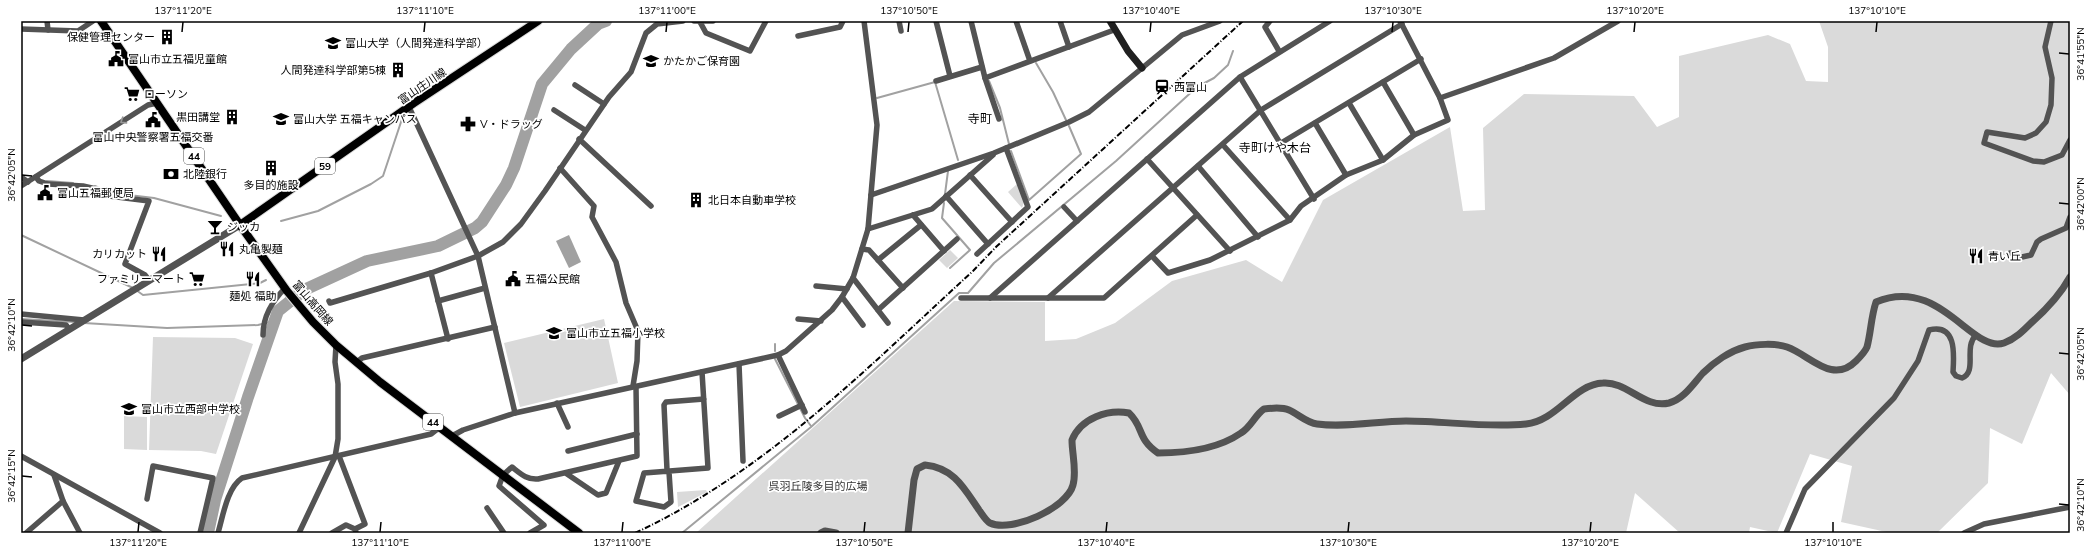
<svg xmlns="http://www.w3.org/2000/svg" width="2091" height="554" font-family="Mulish,'Noto Sans JP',sans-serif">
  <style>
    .green { fill: #dadada }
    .water { fill: #a1a1a1 }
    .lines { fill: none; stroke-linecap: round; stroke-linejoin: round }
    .stream { stroke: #a1a1a1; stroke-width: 2 }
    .river { stroke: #a1a1a1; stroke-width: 12 }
    .primary-casing { stroke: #dbdbdb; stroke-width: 10 }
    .minor { stroke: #535353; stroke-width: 5.5 }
    .tertiary { stroke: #535353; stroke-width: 7 }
    .secondary { stroke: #202020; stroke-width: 7 }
    .primary { stroke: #000; stroke-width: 8 }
    .rail { stroke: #000; stroke-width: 2; stroke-dasharray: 6 2 1 2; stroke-linecap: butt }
    .oneway { stroke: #989898 }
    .ticks { fill: none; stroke: #000; stroke-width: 1.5 }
    .labels { text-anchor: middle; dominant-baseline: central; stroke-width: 3.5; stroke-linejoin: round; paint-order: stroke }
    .shield { fill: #fff; stroke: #4c4c4c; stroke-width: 1 }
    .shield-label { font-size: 10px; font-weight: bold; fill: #000 }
    .poi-label { font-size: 11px; fill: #000; stroke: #fff; text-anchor: start }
    .street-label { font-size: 11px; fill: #000; stroke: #fff }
    .park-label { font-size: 11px; fill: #313131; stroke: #fff }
    .neighbourhood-label { font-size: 12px; fill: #000; stroke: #fff }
    .neatline { fill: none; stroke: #000; stroke-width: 1.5 }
    .ticks-label { font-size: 10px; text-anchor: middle; fill: #000 }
  </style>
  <rect width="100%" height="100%" fill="#fff"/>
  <g class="green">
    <polygon points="1819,21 2070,21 2070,395 2051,373 2022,444 1990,428 1988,483 1937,533 1891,533 1841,522 1852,466 1810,454 1777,533 1750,527 1749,533 1680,533 1635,493 1626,533 696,533 954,301 1045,302 1045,341 1076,339 1115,323 1172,281 1246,260 1282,282 1323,200 1450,127 1463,211 1485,210 1483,128 1524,94 1634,96 1657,127 1679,117 1679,56 1768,35 1790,44 1806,81 1828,82 1828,47"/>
    <polygon points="1017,184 1024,202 1022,208 1008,192"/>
    <polygon points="950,250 958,258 947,268 939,260"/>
    <polygon points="604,319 618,383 520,407 504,343"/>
    <polygon points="153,337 235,338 253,344 216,454 201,451 149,450"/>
    <polygon points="124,416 147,417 147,450 124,449"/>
    <polygon points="706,490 707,492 678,507 677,492"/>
  </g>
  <polygon class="water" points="569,235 581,262 569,268 556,241"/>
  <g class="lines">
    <g class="stream">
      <polyline points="1036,63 1053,92 1066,120"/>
      <polyline points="989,81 1000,108 1009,144"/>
      <polyline points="877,98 935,82 958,160"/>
      <polyline points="1011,151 1029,200 1081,154 1069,126"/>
      <polyline points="47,181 73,183"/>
      <polyline points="95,186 112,193 154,198 221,216"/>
      <polyline points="945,194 948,171"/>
      <polyline points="944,203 942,218 970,250 950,268"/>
      <polyline points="281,221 318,211 371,184 383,176 402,119"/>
      <polyline points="21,235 133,288"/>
      <polyline points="136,290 143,295 260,283 266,280"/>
      <polyline points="21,319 75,322"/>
      <polyline points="84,323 167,328 258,325 274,321"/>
      <polyline points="775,344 775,351"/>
      <polyline points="775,359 805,418 811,426"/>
      <polyline points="682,533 811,427 959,293 968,293 994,263 1116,161 1197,87 1214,78 1228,65 1233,51"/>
    </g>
    <polyline class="river" points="208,533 215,500 248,397 278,311 304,290 367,261 438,246 475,228 482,222 506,185 514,168 542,84 571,49 598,24 606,21"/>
    <defs>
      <g id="primary">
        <polyline points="101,21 240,225 287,291 313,322 336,345 380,382 579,533"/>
        <polyline points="240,225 414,103 538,21"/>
      </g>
    </defs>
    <use href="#primary" class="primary-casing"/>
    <g class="minor">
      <polyline points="47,21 48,30"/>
      <polyline points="694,21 713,21"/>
      <polyline points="899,21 901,31"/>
      <polyline points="936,21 950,76"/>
      <polyline points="971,21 985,78 999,119"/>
      <polyline points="1016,21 1030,61"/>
      <polyline points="1060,21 1069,47"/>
      <polyline points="1270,21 1265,27 1279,51"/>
      <polyline points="2051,21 2045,47 2052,78 2051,105 2046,122 2036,133 2025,138 1987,132 1984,143 2033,161 2044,162 2062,155 2070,140"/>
      <polyline points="700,22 706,33 750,51 766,21"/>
      <polyline points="21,29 78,31 93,21"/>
      <polyline points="798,36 840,27 843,21"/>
      <polyline points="1240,77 1314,199"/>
      <polyline points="985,78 1114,30"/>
      <polyline points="936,81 982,67"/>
      <polyline points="1383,82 1414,135"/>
      <polyline points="575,85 604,104"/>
      <polyline points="1440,98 1554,58 1618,21"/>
      <polyline points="1349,103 1383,160"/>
      <polyline points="409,107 478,256 515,413"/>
      <polyline points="554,110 585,130"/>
      <polyline points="1315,123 1346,175"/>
      <polyline points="579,139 651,206"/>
      <polyline points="1281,143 1421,59"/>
      <polyline points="1223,145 1290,220"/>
      <polyline points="1147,159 1230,251"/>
      <polyline points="1198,166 1258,237"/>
      <polyline points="560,168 594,206 592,217 616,262 626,303 638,331 637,361 633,386"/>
      <polyline points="970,175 1012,222"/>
      <polyline points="21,177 28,182"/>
      <polyline points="36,177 39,181 48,184 83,186 96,189 109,196 149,201 125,264 145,275 149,280"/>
      <polyline points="21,186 148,105 157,103"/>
      <polyline points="871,195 994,153 1069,122 1089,112 1182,35 1220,21"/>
      <polyline points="946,196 988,244"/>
      <polyline points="1064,207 1077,221"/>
      <polyline points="913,215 944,251"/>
      <polyline points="868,229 932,209 993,155"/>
      <polyline points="862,249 869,250 903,288"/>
      <polyline points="2010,253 2022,257 2031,255 2037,242 2041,239 2066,228 2070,217"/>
      <polyline points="977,254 1028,207 1006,148"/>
      <polyline points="1152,256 1168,273 1210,260 1290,220 1301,206 1346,175 1383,160 1414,135 1448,120 1440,98 1400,21"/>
      <polyline points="878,260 921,225"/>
      <polyline points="431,273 448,339"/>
      <polyline points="853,278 888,323"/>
      <polyline points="816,286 847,289"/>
      <polyline points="842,297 863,325"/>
      <polyline points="961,298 1104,298 1197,215"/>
      <polyline points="990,298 1240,77 1330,21"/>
      <polyline points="1048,298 1261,110 1402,24"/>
      <polyline points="329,301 330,303 431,273 478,256 503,242 521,224 545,191 609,97 631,72 646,33 657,24 683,21"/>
      <polyline points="438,301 485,288"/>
      <polyline points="878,310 957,239"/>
      <polyline points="21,314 84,320"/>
      <polyline points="798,319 821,321"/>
      <polyline points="21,322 66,325 69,329"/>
      <path d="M 263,335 C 263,316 272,302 285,288"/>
      <polyline points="778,355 805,412"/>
      <polyline points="357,362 362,358 495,327"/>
      <polyline points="739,364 743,461"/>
      <polyline points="702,372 708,468 644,473 636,501 664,507 671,502 669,472 667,470 664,405 666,402 704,399"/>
      <polyline points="557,403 568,427"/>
      <polyline points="779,416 802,405"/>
      <polyline points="452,436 463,430 515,413 778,355 786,351 832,310 842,297 853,278 868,229 877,125 864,21"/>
      <polyline points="568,451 637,434"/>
      <polyline points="21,456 160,533"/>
      <polyline points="339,456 365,524 355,529"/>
      <polyline points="567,474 598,495 606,493 619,461"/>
      <polyline points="54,475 63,501 80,533"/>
      <polyline points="147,499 153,466 213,478 200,533"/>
      <polyline points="487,508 504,533"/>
      <polyline points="26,533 63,501"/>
      <path d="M 218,533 C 223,516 227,488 242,478 L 431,434 L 440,427"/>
      <polyline points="299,533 335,457 338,439 338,384 335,362 336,345"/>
      <polyline points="332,533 346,525 355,529 356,533"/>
      <path d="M 530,533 L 544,525 L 499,486 L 503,475 L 512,467 C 521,474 527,480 538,479 L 637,456 L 636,387"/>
      <path d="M 1786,533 L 1805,489 L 1894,398 L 1918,361 L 1929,330 C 1957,323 1954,355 1953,372 L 1956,376 L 1962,378 C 1978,371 1963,348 1976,335"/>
      <polyline points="1964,533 1984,524 2070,507"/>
    </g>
    <g class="tertiary">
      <polyline points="21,359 240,225"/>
      <polyline points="821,533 825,531 836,533"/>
      <path d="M 908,533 L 914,480 L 917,469 L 925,465 C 954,468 964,488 979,510 C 982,514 986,521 990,523 C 1012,533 1067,508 1073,485 C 1077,471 1072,454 1072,440 C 1081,418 1108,409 1129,413 C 1144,427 1137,439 1158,453 C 1186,453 1218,449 1241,433 C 1251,427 1255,415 1264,409 C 1272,408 1282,407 1289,410 C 1298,414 1307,423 1317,424 C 1347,428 1377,421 1406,421 C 1446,421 1486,428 1526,424 C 1557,421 1574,384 1603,383 C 1627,381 1644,409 1669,403 C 1684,399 1693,384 1703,373 C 1714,362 1730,351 1745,347 C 1756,344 1776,343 1787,347 C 1810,355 1832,385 1856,361 C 1860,357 1865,352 1867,347 C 1871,332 1871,317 1876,302 C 1939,275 1972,354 2004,343 C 2015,339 2023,331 2031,323 C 2047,309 2060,295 2070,277"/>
    </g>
    <polyline class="secondary" points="1110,21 1128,51 1142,68"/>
    <use href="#primary" class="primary"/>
    <path class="rail" d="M 635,533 C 766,472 868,367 973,271 L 997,246 L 1243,21"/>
  </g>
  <defs><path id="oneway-chevron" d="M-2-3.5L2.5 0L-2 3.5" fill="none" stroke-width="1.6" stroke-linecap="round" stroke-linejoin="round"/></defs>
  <use class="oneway" href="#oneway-chevron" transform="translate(123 121) rotate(147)"/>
  <path class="ticks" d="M 182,32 L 183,22M 424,32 L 425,22M 666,32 L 667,22M 908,32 L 909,22M 1150,32 L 1151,22M 1392,32 L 1393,22M 1634,32 L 1635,22M 1876,32 L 1877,22M 2059,53 L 2069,54M 22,175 L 32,176M 2059,203 L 2069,204M 22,325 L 32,326M 2059,353 L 2069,354M 22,476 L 32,477M 2059,504 L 2069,505M 138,532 L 139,522M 380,532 L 381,522M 622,532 L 623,522M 864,532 L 865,522M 1106,532 L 1107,522M 1348,532 L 1349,522M 1590,532 L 1591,522M 1833,532 L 1833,522"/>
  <defs>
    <symbol id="building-bare" viewBox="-9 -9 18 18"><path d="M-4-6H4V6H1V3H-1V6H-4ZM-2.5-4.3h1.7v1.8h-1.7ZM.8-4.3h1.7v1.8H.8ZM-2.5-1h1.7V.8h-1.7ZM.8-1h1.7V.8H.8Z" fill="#000" stroke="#fff" stroke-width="2.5" paint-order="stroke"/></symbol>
    <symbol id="university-bare" viewBox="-9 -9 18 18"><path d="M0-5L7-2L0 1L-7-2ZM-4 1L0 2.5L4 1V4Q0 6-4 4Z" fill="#000" stroke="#fff" stroke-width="2.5" paint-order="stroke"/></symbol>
    <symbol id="civic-bare" viewBox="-9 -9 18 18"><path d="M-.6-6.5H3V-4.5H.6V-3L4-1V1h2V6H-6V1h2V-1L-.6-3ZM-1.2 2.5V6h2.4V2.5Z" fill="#000" stroke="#fff" stroke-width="2.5" paint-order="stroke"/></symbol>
    <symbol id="school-bare" viewBox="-9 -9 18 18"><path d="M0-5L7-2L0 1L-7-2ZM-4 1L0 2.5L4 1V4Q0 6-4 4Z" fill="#000" stroke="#fff" stroke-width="2.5" paint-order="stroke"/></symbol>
    <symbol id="station-bare" viewBox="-9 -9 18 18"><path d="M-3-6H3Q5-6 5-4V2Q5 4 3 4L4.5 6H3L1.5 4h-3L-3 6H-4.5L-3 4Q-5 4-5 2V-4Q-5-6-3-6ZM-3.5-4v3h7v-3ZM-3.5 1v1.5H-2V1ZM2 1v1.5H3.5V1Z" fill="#000" stroke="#fff" stroke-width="2.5" paint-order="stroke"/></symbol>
    <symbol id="supermarket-bare" viewBox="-9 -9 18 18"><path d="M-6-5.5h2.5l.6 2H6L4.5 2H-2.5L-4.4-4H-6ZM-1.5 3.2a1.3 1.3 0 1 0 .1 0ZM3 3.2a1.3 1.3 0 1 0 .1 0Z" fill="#000" stroke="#fff" stroke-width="2.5" paint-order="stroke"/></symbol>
    <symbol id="pharmacy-bare" viewBox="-9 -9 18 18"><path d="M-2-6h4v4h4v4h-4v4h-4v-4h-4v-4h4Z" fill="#000" stroke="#fff" stroke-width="2.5" paint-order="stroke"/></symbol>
    <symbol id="bank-bare" viewBox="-9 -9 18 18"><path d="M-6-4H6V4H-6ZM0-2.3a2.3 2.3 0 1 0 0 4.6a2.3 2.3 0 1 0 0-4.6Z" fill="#000" stroke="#fff" stroke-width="2.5" paint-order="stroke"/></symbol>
    <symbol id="bar-bare" viewBox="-9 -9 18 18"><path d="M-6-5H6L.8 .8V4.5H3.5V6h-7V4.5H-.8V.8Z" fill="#000" stroke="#fff" stroke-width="2.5" paint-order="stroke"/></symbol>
    <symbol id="restaurant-bare" viewBox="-9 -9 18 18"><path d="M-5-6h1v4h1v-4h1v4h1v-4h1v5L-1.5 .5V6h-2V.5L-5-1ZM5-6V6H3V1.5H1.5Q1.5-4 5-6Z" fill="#000" stroke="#fff" stroke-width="2.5" paint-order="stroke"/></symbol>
  </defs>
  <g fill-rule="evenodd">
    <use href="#building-bare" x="156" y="26" width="22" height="22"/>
    <use href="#university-bare" x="322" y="32" width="22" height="22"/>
    <use href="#civic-bare" x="105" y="48" width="22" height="22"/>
    <use href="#school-bare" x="640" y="50" width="22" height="22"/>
    <use href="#building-bare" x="387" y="59" width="22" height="22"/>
    <use href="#station-bare" x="1151" y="76" width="22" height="22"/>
    <use href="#supermarket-bare" x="121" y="83" width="22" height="22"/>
    <use href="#building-bare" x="221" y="106" width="22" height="22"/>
    <use href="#university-bare" x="270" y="108" width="22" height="22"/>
    <use href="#civic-bare" x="142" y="109" width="22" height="22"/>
    <use href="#pharmacy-bare" x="457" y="113" width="22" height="22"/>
    <use href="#building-bare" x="260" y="157" width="22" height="22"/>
    <use href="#bank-bare" x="160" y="163" width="22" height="22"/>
    <use href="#civic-bare" x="34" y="182" width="22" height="22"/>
    <use href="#building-bare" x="685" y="189" width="22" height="22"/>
    <use href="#bar-bare" x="204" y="216" width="22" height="22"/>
    <use href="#restaurant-bare" x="216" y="238" width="22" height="22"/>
    <use href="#restaurant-bare" x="148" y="243" width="22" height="22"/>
    <use href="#restaurant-bare" x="1965" y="245" width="22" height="22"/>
    <use href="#supermarket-bare" x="186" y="268" width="22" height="22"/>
    <use href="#restaurant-bare" x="242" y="268" width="22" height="22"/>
    <use href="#civic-bare" x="502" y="268" width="22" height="22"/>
    <use href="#school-bare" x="543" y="322" width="22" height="22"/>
    <use href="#school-bare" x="118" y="398" width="22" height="22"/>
  </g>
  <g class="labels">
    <g class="shield">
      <rect x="184" y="148" width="20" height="16" rx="3"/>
      <rect x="315" y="158" width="20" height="16" rx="3"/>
      <rect x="423" y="414" width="20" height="16" rx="3"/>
    </g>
    <g class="shield-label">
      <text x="194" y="156">44</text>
      <text x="325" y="166">59</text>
      <text x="433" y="422">44</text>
    </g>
    <g class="poi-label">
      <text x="155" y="37" text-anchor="end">保健管理センター</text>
      <text x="345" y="43">富山大学（人間発達科学部）</text>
      <text x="128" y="59">富山市立五福児童館</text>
      <text x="663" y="61">かたかご保育園</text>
      <text x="386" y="70" text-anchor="end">人間発達科学部第5棟</text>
      <text x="1174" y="87">西富山</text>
      <text x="144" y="94">ローソン</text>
      <text x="220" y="117" text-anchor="end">黒田講堂</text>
      <text x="293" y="119">富山大学 五福キャンパス</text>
      <text x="480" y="124">V・ドラッグ</text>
      <text x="153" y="137" text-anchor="middle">富山中央警察署五福交番</text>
      <text x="183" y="174">北陸銀行</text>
      <text x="271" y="185" text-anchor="middle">多目的施設</text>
      <text x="57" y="193">富山五福郵便局</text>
      <text x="708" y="200">北日本自動車学校</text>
      <text x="227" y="227">ジッカ</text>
      <text x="239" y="249">丸亀製麺</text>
      <text x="147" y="254" text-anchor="end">カリカット</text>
      <text x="1988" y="256">青い丘</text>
      <text x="185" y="279" text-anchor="end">ファミリーマート</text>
      <text x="525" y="279">五福公民館</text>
      <text x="253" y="296" text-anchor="middle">麺処 福助</text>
      <text x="566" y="333">富山市立五福小学校</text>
      <text x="141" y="409">富山市立西部中学校</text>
    </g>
    <g class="street-label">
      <text transform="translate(422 86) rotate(-34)">富山庄川線</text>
      <text transform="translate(313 303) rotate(49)">富山高岡線</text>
    </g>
    <g class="park-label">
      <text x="818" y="486">呉羽丘陵多目的広場</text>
    </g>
    <g class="neighbourhood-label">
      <text x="980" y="118">寺町</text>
      <text x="1275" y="147">寺町けや木台</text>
    </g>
  </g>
  <rect width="2091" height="554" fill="none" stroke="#ffffff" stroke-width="44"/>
  <rect x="22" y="22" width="2047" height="510" class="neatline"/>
  <g class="ticks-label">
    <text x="183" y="14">137°11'20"E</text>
    <text x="425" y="14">137°11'10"E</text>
    <text x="667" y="14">137°11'00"E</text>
    <text x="909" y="14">137°10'50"E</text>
    <text x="1151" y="14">137°10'40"E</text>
    <text x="1393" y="14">137°10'30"E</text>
    <text x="1635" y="14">137°10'20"E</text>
    <text x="1877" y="14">137°10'10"E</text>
    <text transform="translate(2080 54) rotate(-90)" y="4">36°41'55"N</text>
    <text transform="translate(11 175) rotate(-90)" y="4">36°42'05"N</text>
    <text transform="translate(2080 204) rotate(-90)" y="4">36°42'00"N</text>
    <text transform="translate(11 325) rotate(-90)" y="4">36°42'10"N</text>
    <text transform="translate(2080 354) rotate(-90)" y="4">36°42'05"N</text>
    <text transform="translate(11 476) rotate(-90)" y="4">36°42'15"N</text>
    <text transform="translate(2080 505) rotate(-90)" y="4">36°42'10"N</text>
    <text x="138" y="546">137°11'20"E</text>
    <text x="380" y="546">137°11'10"E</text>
    <text x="622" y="546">137°11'00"E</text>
    <text x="864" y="546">137°10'50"E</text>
    <text x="1106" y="546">137°10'40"E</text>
    <text x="1348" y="546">137°10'30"E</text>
    <text x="1590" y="546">137°10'20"E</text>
    <text x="1833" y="546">137°10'10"E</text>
  </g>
</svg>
